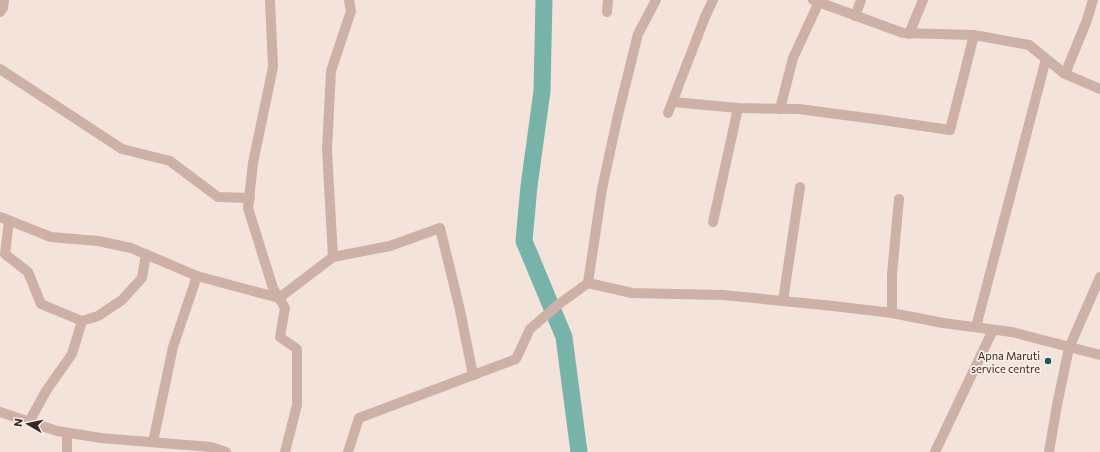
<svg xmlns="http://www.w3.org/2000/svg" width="1100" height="452" font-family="Commissioner,sans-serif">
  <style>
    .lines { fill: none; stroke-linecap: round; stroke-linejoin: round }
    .canal { stroke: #78b3aa; stroke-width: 17 }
    .minor { stroke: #cdb0a6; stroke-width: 10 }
    .poi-dot { fill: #1a5d54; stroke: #fbeee8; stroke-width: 1.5 }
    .labels { text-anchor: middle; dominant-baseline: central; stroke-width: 3.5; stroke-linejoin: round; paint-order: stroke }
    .poi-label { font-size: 11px; fill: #382927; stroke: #fbeee8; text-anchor: end }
  </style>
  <rect width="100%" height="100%" fill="#f4e3db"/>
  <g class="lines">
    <polyline class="canal" points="544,0 542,91 529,186 524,241 564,337 579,452"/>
    <g class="minor">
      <polyline points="270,0 273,67 253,163 248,208 273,288 285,308 280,337 297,349 297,405 285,452"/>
      <polyline points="813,0 903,33 974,35 1029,45 1065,74"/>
      <polyline points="1093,0 1087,20 1065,74 1100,89"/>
      <polyline points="0,12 3,8 4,0"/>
      <polyline points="607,12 608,0"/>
      <polyline points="855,16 861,0"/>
      <polyline points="909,34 923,0"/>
      <polyline points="0,69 122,149 170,161 218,197 250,198"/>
      <polyline points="673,102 738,108 799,109 882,120 950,130 974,35"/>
      <polyline points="780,109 793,58 820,0"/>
      <polyline points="668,113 705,17 713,0"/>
      <polyline points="0,217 51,237 98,241 131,248 197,276 279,298 333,257 390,246 440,228 460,310 473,375"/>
      <polyline points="9,221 5,254 28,272 41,304 82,321"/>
      <polyline points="713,222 738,108"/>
      <polyline points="333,257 327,150 331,71 351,11 349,0"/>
      <polyline points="588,283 602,189 618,115 638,34 656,0"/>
      <polyline points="783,301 800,187"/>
      <polyline points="892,313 892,274 899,199"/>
      <polyline points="976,327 1046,59"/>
      <polyline points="0,412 57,431 101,438 211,447 226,452"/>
      <polyline points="29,422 46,391 72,354 82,321 98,316 122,300 142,278 146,254"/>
      <polyline points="67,433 67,452"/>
      <polyline points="153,442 173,347 197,276"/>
      <polyline points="348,452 359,418 516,359 530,329 559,304 588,283 632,293 723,295 833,306 892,313 943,323 1012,332 1100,355"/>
      <polyline points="935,452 993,330"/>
      <polyline points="1049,452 1057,405 1069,348 1100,277"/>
    </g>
  </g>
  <circle class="poi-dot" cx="1048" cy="361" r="4"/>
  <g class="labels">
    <g class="poi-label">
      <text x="1040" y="355">Apna Maruti<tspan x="1040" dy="13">service centre</tspan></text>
    </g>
  </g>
  <g transform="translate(28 424) rotate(279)" stroke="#fbeee8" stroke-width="3" paint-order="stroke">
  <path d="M0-3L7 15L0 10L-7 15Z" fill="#382927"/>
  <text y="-6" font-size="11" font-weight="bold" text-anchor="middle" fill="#382927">N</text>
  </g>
</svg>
